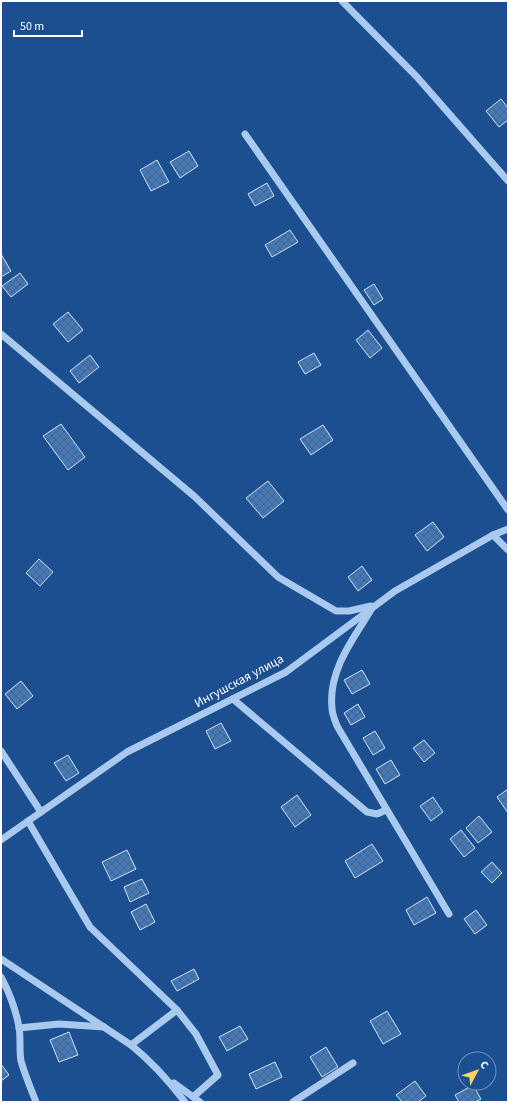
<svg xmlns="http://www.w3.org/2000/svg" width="509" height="1103" font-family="'Source Sans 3',sans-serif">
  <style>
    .building { fill: url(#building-cross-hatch); stroke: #cfe3fa }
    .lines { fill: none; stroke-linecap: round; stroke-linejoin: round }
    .minor { stroke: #a9c9ee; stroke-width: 7 }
    .labels { text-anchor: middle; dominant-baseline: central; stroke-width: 3.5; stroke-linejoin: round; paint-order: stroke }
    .street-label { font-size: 13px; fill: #fff; stroke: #1b4f8f }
  </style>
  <defs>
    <pattern id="building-cross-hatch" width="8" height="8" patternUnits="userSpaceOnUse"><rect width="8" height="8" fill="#4478b7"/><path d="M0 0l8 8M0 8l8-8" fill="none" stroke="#486282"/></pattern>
  </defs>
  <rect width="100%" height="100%" fill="#1b4f8f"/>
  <g class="building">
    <polygon points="501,99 508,108 508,120 499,127 486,111"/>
    <polygon points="189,151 198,166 180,178 170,162"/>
    <polygon points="157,160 169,182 151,191 140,170"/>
    <polygon points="267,183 274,196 255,206 248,194"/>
    <polygon points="290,230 298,242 272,257 265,245"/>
    <polygon points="1,254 11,271 1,277"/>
    <polygon points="20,273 28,284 11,297 2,286"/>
    <polygon points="374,284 383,299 374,305 364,290"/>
    <polygon points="68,312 83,330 68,342 53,324"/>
    <polygon points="368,330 382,348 370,358 356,340"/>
    <polygon points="314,353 321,365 305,374 298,362"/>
    <polygon points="90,355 99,367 79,383 70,371"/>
    <polygon points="61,424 85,457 68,470 43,436"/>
    <polygon points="323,425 333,440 311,455 300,439"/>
    <polygon points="268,481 284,501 263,518 246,498"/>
    <polygon points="433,522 444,537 427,551 415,535"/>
    <polygon points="39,559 53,572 40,586 26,573"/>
    <polygon points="362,566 372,580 358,591 348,577"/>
    <polygon points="362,670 370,684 352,694 344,680"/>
    <polygon points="21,681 33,696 17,709 5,694"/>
    <polygon points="358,704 365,717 351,725 344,713"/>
    <polygon points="221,723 231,741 215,749 206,731"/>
    <polygon points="375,731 385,748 373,755 363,738"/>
    <polygon points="424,740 435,753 424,762 413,748"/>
    <polygon points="68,755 79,773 66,781 54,763"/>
    <polygon points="391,760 400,775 385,784 376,769"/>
    <polygon points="508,789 508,813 497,797"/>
    <polygon points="297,795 311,815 295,827 281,807"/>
    <polygon points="433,797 443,812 431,821 420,806"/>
    <polygon points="479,816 492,832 478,843 466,828"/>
    <polygon points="461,830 475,848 464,857 450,839"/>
    <polygon points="372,844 383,861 355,878 345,861"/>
    <polygon points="127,850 136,869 111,881 102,862"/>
    <polygon points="492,862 502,873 492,883 481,872"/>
    <polygon points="142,879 149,893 130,902 124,887"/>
    <polygon points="427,897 436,913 414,925 406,910"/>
    <polygon points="146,904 155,922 140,930 131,912"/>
    <polygon points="476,910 487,925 475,934 464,919"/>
    <polygon points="194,969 199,979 177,991 171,981"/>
    <polygon points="387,1011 401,1034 383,1044 370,1021"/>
    <polygon points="240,1026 248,1039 227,1051 219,1037"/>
    <polygon points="69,1032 78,1055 59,1062 50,1040"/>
    <polygon points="326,1047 338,1067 322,1077 310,1057"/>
    <polygon points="275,1062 282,1077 256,1089 249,1074"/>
    <polygon points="1,1064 9,1075 1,1081"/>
    <polygon points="415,1081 426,1096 418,1102 402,1102 396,1095"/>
    <polygon points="473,1085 481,1099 475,1102 459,1102 455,1095"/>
  </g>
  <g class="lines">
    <g class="minor">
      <polyline points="342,1 417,77 508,181"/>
      <polyline points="245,134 508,510"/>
      <polyline points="1,334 194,496 278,577 336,611 349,611 371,606"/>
      <polyline points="493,535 508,550"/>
      <path d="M 371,610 C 353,639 328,671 332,708 C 332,714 335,720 337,726 L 449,914"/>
      <polyline points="233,699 367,812 377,814 386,810"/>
      <polyline points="1,751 41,812"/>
      <polyline points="28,821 90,927 177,1010 196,1034 218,1075 193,1097"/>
      <polyline points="1,840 127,752 286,672 395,591 493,535 508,529"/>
      <path d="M 1,959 L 131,1045 C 152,1062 169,1081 185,1102"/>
      <path d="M 1,977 C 9,992 16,1011 19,1027 C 21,1038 19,1050 21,1061 C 25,1075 31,1089 36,1102"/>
      <polyline points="19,1028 59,1024 104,1027"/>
      <polyline points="131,1045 177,1010"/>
      <polyline points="174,1083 200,1102"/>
      <polyline points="293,1102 353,1063"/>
    </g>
  </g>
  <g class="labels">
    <g class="street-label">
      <text transform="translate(239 681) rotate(-28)">Ингушская улица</text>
    </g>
  </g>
  <rect width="509" height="1103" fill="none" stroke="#ffffff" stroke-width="4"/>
  <g transform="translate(477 1071) rotate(49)"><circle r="19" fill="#1b4f8f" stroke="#7695bc"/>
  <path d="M0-3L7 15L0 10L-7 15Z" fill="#ffd166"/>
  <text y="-6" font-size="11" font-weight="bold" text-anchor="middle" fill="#ffffff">С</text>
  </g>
  <path d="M14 30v6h68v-6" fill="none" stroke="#ffffff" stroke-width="2"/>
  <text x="20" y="30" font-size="12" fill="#ffffff" stroke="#1b4f8f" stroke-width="3" paint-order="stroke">50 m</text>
</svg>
